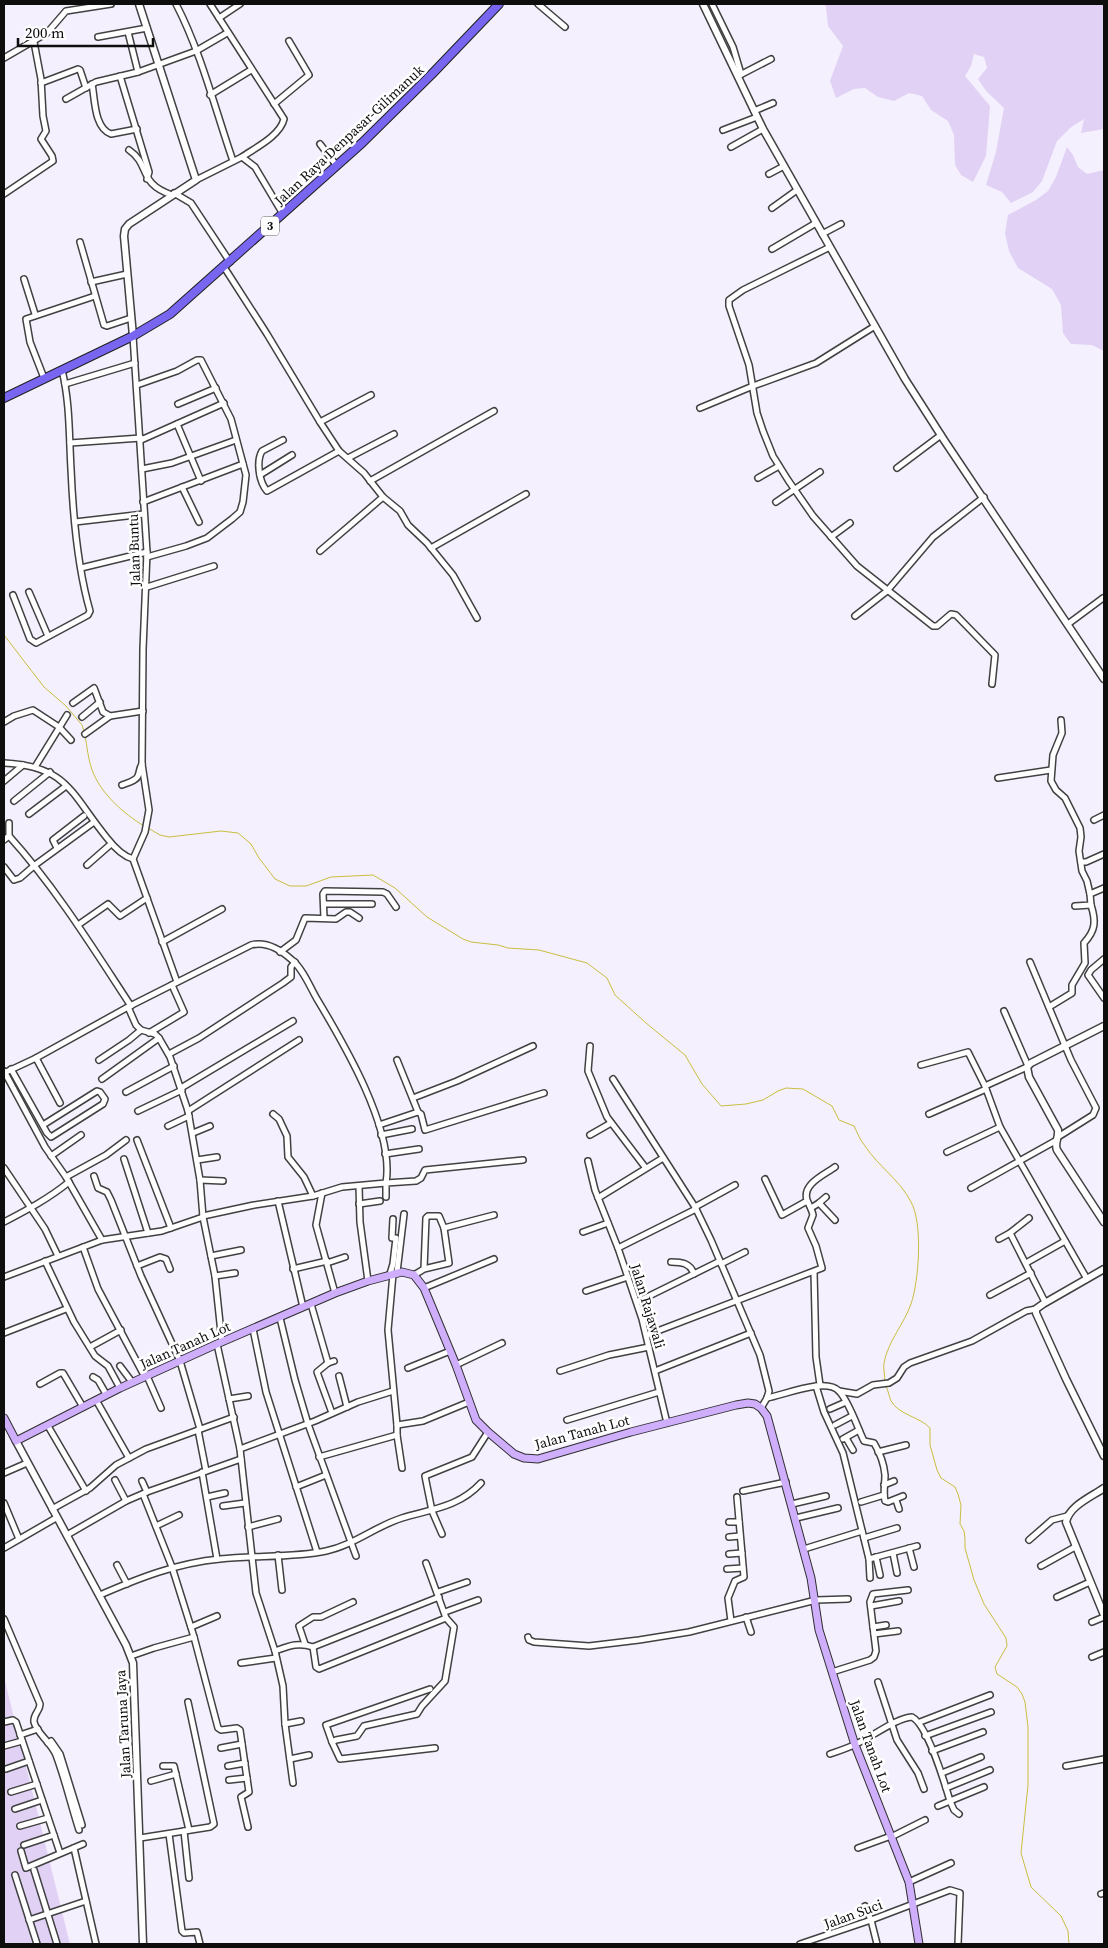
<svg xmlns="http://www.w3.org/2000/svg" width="1108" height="1948" font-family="'Source Serif 4',serif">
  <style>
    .farmland { fill: #e1d1f4 }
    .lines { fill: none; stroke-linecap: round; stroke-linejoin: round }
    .stream { stroke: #c8bf41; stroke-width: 1 }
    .minor-casing { stroke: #414141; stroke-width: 8 }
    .tertiary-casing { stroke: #414141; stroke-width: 9 }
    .secondary-casing { stroke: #303030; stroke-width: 9 }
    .trunk-casing { stroke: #1f1f1f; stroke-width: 10 }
    .minor { stroke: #fff; stroke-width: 5 }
    .tertiary { stroke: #fff; stroke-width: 6 }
    .secondary { stroke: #cfaefb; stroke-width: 7 }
    .trunk { stroke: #7966f0; stroke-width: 8 }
    .labels { text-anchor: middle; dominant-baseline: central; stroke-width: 5; stroke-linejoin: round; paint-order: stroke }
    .shield { fill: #fff; stroke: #565656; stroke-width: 1 }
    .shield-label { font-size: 12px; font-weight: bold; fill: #0e0e0e }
    .street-label { font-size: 14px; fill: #0e0e0e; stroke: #fff }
  </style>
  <rect width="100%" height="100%" fill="#f5f0fe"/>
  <g class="farmland">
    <polygon points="824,4 1104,4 1104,129 1081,133 1084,119 1070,128 1057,141 1042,181 1033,192 1011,203 1002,192 986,185 996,152 1004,108 986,91 978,79 987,68 984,57 974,54 971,66 965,76 990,106 986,156 973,182 961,175 955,165 954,135 948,121 931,110 922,96 909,93 894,101 878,97 865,88 854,89 836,98 830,81 843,46 828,26 826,7"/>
    <polygon points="1067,147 1073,155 1078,167 1087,174 1104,170 1104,351 1092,345 1071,344 1063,333 1061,305 1052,289 1018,268 1009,251 1005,233 1008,215 1036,200 1048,191 1056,177"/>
    <polygon points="4,1677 70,1944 4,1944"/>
  </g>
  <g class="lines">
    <g class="stream">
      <polyline points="4,635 44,687 66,706 82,725 84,731"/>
      <path d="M 85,735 C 87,746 88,759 92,770 C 101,794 123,813 144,826"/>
      <path d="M 148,828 L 160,835 L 169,837 L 221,831 L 238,833 L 251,844 L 259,858 L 275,879 L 290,886 L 306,886 L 331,877 L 373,875 L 395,888 L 427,917 L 463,939 L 471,942 L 498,945 L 508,948 L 539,950 L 587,963 L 607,978 L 615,995 L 646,1023 L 685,1055 L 702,1084 L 721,1106 L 746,1104 L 763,1100 L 778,1091 L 786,1088 L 803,1089 L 832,1106 L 839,1120 L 854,1126 C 857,1132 860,1140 865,1146 C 878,1166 900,1180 911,1202 C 923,1223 919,1281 911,1304 C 904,1324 888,1341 884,1363 C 883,1368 885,1376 885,1382"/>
      <path d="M 886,1386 C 888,1390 889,1396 891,1401 C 899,1415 920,1417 930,1428 L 930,1445 L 937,1470 L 941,1478 L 955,1487 L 958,1494 L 961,1505 L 960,1524 L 964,1531 L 965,1539 L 965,1548 L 974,1580 L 984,1604 L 1006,1638 L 1007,1646 L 995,1667 L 997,1674 L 1017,1687 L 1022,1694 L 1025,1702 L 1028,1727 L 1028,1785 L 1021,1853 L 1031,1887 L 1061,1916 L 1068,1931 L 1069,1944"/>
    </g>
    <defs>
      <g id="minor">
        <path d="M 176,4 C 201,52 215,109 233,161"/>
        <path d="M 210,4 L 284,119 C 280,136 255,148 242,157"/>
        <polyline points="538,4 565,27"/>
        <polyline points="712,4 733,47 741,74"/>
        <polyline points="219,18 240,4"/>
        <polyline points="128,32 138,72"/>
        <polyline points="98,37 147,28"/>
        <polyline points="4,58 47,33 66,11 111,4"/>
        <polyline points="740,75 771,59"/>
        <polyline points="120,76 149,172 147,179"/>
        <polyline points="41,83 78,69 80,70 86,88"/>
        <path d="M 92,84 C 95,99 94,128 111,134 L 137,129"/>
        <polyline points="210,95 251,70"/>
        <polyline points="66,99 96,82 138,72 196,51 227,33"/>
        <polyline points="274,104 309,75 289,41"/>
        <polyline points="754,111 773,103"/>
        <polyline points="723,130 757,117"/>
        <polyline points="320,144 337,166"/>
        <polyline points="731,147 763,129"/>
        <path d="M 129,150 C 151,165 137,183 172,195"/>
        <polyline points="769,174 784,166"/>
        <polyline points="196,180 242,157 255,167 283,214"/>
        <polyline points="174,193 191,203 230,262"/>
        <polyline points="4,194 53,161 52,156 41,139 46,131 43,116 41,79 34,42"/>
        <polyline points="772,208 797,190"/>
        <polyline points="822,234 841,224"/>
        <polyline points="80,242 104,325 107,326 131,318"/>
        <polyline points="830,247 743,290 729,300 729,306 749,365 757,413 763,431 773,456 788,480 813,516 857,566 933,626 937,626 951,614 956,615 995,655 992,684"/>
        <polyline points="772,249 816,223"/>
        <polyline points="224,267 267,334 320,422 339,451 364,473 383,497 400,511 408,525 427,543 453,575 477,618"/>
        <polyline points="24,279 35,314"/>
        <polyline points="91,282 127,274"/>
        <polyline points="44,378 30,342 26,319 95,296"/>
        <polyline points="65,384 135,363"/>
        <polyline points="137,385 177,371 197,360 201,360 231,419 246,475 243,502 240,512 232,519 207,538 186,546 147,557"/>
        <polyline points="178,404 216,388"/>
        <polyline points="700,408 753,386 816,363 875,326"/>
        <polyline points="320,422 371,395"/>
        <polyline points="177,424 201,481"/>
        <polyline points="141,440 224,403"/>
        <path d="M 283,440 L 262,451 C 256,461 259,482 267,491 L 339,451"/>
        <polyline points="70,443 141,438"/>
        <polyline points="348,458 394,434"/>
        <polyline points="897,468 941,435"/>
        <polyline points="142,469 172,463 236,440"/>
        <polyline points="260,475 292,455"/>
        <polyline points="758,478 779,466"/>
        <polyline points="370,481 494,411"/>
        <polyline points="182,487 199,522"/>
        <polyline points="143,502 243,464"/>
        <polyline points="776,502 820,472"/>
        <polyline points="75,522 144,514"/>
        <polyline points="831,537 850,523"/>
        <polyline points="431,548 526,494"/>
        <polyline points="320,551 383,497"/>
        <polyline points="81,568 147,552"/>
        <polyline points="147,587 214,566"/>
        <polyline points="29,592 48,636"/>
        <path d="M 13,595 L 30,639 L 36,643 L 88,615 L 90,611 C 77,566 73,516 71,469 C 69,435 70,403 62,370"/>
        <polyline points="855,616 887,591 933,537 984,497"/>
        <polyline points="1068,624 1103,598"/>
        <polyline points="73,703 94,688 103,712 110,716"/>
        <polyline points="82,717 100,702"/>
        <polyline points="1061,720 1062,733 1053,755 1051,781 1056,790 1065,798 1080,828 1081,837 1079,851 1082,871 1087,881 1090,894"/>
        <polyline points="4,722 14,716 33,710 59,727 71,740"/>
        <polyline points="85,734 110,716 143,711"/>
        <path d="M 4,763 C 68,766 71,794 107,838 C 114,847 122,856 133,859 L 177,982"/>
        <polyline points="35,767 67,715"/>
        <polyline points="998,778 1051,770"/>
        <polyline points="4,781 23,765"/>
        <path d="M 122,785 C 127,783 136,781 138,776 C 140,771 139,769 142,764"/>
        <polyline points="14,801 50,772"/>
        <polyline points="29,814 66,786"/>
        <polyline points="1094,820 1104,815"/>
        <path d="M 9,836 C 56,888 93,948 131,1006"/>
        <polyline points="4,840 9,836 9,823"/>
        <polyline points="57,848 53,840 84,816"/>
        <polyline points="133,859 145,832 149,810 142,764 143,649 147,552 133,336"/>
        <polyline points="1081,862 1086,862 1104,854"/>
        <polyline points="87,865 111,844"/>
        <polyline points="4,867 14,880 20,878 35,865 94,822"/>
        <polyline points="324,904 372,904"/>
        <polyline points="1075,906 1091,905 1090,894 1104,888"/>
        <polyline points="324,918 323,894 325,891 383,892 387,894 396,907"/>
        <polyline points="78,925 108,904 120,916 147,898"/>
        <polyline points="162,942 222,909"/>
        <polyline points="280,952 296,940 305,918 336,919 346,912 350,912 359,918"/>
        <polyline points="1104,959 1091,970 1088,975 1104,998"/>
        <polyline points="1030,962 1071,1060 1096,1108 1093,1115 1058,1137"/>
        <polyline points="128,1007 136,1025 141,1030 155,1034 159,1038 170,1057 188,1111 200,1180 203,1217 215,1276 222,1342"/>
        <path d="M 1049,1007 L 1072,993 L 1072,985 L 1085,963 L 1084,943 C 1096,930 1096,921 1091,905"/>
        <polyline points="1004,1011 1028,1066"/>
        <polyline points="149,1033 184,1012 172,985"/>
        <polyline points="590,1046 588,1071 607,1117 645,1167"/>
        <polyline points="169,1054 199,1038 283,983 291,977 291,967 295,962"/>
        <polyline points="36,1058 60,1103"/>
        <polyline points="99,1060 129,1040 141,1030"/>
        <polyline points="397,1060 418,1112 421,1114 425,1130 544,1093"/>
        <polyline points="921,1065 968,1052 985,1086 1000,1127 1087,1279"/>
        <polyline points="11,1069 47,1133 51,1137 103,1104 105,1099 100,1092 97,1091 43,1125"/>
        <polyline points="4,1071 45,1147 66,1177 102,1240"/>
        <path d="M 4,1073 L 36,1058 L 128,1007 L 251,945 C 266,941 281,950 292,960 C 303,969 310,987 317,999 C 344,1044 395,1130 386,1183 L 342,1187 L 313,1196 L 254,1205 L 203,1216"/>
        <polyline points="102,1079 159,1038"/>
        <polyline points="613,1079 695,1207 711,1240 760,1355 769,1391 767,1398 761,1408"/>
        <polyline points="985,1086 1027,1067"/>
        <polyline points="181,1088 293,1021"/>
        <polyline points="126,1092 174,1066"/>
        <polyline points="413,1098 457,1081 533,1046"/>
        <polyline points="138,1111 182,1090"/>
        <polyline points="188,1111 299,1040"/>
        <polyline points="273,1114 279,1119 287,1136 288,1157 304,1177 313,1196"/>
        <polyline points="929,1114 986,1089"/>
        <polyline points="379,1125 418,1112"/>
        <polyline points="168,1126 189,1116"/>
        <polyline points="193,1133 210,1126"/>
        <polyline points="381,1135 412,1129"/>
        <polyline points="590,1135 611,1123"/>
        <polyline points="137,1140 171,1228"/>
        <polyline points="947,1152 1000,1127"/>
        <polyline points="385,1154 419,1149"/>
        <polyline points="51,1156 81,1135"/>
        <polyline points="124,1159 148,1233"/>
        <polyline points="197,1160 217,1157"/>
        <polyline points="588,1161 595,1190 618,1248 642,1319 667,1423"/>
        <polyline points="4,1168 45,1229 58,1256"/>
        <polyline points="94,1176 98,1188 107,1192 111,1200 141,1276 180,1361 200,1429"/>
        <polyline points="66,1177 106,1155 126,1140"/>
        <polyline points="765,1179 782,1215 807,1201"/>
        <polyline points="200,1180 223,1181"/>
        <polyline points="359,1186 360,1222 368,1281"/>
        <polyline points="971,1188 1057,1140"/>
        <polyline points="322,1193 316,1225 335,1293"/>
        <polyline points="386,1197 386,1183 416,1181 421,1178 425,1170 523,1160"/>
        <polyline points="598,1198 663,1158"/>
        <polyline points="278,1201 303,1307"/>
        <polyline points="819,1203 826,1197"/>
        <polyline points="359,1204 380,1201"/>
        <polyline points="695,1207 735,1185"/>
        <polyline points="811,1208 819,1203 835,1220"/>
        <polyline points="1029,1218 1010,1233 1045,1302"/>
        <path d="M 4,1222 C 27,1210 48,1199 69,1182"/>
        <polyline points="444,1228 494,1215"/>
        <polyline points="583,1232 608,1223"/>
        <polyline points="999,1239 1010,1233"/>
        <polyline points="83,1247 98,1289 145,1377"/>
        <polyline points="618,1248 696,1209"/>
        <polyline points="211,1256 241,1250"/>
        <polyline points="45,1261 74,1322 95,1356 108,1366 120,1388"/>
        <path d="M 671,1262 C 682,1262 690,1263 694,1274"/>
        <polyline points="327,1263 345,1257"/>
        <polyline points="1026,1263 1065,1241"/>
        <polyline points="721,1264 745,1252"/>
        <polyline points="137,1266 160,1257 166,1259 170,1269"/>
        <polyline points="293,1269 327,1261"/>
        <polyline points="397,1272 404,1214"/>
        <polyline points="814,1272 816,1357 820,1385"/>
        <polyline points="390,1274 393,1264 396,1238 392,1238 393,1219"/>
        <polyline points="393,1274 388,1330 397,1425 397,1435 402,1468"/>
        <polyline points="414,1275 424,1269 449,1263 444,1228 439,1216 428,1216 426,1218 424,1269"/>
        <polyline points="215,1276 235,1273"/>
        <polyline points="4,1277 102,1240 162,1231 203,1217"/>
        <polyline points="424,1288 494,1259"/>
        <polyline points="586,1291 628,1277"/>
        <polyline points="990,1295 1031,1273"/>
        <polyline points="637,1302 720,1261"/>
        <polyline points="311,1304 328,1363"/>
        <polyline points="280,1318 295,1380 308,1424 356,1556"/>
        <polyline points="253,1329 266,1392 317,1552"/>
        <polyline points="4,1333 66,1309"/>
        <path d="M 647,1335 L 822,1268 L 816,1246 L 808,1228 L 813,1215 C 812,1210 809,1205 807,1200 C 802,1184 824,1175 835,1167"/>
        <polyline points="217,1344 240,1449 256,1593 275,1651 283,1686 285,1724 293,1783"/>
        <polyline points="90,1347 121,1330"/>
        <polyline points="456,1365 502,1343"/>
        <polyline points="120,1366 132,1382"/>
        <polyline points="408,1368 450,1351"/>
        <polyline points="560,1371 609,1355 649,1347"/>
        <polyline points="655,1371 751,1333"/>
        <polyline points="147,1376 161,1408"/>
        <polyline points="339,1376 347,1407"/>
        <polyline points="93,1377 98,1380 106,1394"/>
        <polyline points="40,1384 60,1373 63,1373 83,1407"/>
        <polyline points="816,1386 824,1412 843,1453 869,1559 917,1546"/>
        <polyline points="839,1391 857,1394 873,1385 889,1383 897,1378 904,1367 910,1363 972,1341 1026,1311 1036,1309"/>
        <path d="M 767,1398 C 784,1395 826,1377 839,1391 C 850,1403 857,1427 864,1441 L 874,1443 C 880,1453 884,1464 885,1475 C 885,1484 883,1492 885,1501 L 888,1502 L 903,1496"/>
        <polyline points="229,1399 248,1396"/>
        <polyline points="96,1400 129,1458"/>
        <polyline points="830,1409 846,1402"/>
        <polyline points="332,1413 317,1372 328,1363 334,1361"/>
        <polyline points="567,1420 659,1392"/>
        <polyline points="397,1425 423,1421 469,1402"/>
        <polyline points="835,1425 852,1416"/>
        <polyline points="48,1426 86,1491"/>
        <polyline points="198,1430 206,1471"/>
        <polyline points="846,1438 853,1450"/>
        <polyline points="843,1439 859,1430"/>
        <polyline points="240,1449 315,1421 358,1402 393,1391"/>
        <polyline points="878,1452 906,1445"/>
        <polyline points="319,1457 397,1435"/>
        <polyline points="202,1472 217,1559"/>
        <polyline points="4,1473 27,1463"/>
        <polyline points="115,1480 126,1501"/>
        <polyline points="142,1481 147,1492"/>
        <polyline points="884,1485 894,1481"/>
        <polyline points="296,1487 326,1475"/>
        <polyline points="743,1491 786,1482"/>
        <polyline points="143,1494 172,1567 194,1637 218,1728 221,1730 237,1728 240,1730 249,1792 241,1797 248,1827"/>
        <polyline points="207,1497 225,1493"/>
        <polyline points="896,1500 899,1509"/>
        <polyline points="861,1502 884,1495"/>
        <polyline points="4,1503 19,1539"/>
        <polyline points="792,1504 826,1496"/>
        <polyline points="223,1506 245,1503"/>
        <polyline points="52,1509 90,1488 116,1465 146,1449 234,1417"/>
        <polyline points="796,1518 838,1508"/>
        <polyline points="729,1522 739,1522"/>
        <polyline points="156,1526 179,1515"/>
        <polyline points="248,1527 278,1519"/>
        <polyline points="442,1534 432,1511 425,1476 472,1457 488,1432"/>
        <polyline points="67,1535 126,1501 147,1492 241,1459"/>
        <polyline points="729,1537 740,1536"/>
        <polyline points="864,1538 897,1528"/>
        <polyline points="1029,1540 1052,1520 1067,1516"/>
        <polyline points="4,1548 56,1518"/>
        <polyline points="909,1548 914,1567"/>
        <polyline points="804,1549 862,1531"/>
        <polyline points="893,1553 897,1573"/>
        <polyline points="729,1554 742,1553"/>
        <polyline points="278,1555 282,1590"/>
        <polyline points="876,1557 880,1575"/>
        <polyline points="869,1559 870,1578"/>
        <polyline points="426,1563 446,1618 454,1627 445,1681 422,1706 417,1714 364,1726 357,1736 336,1740 332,1742 340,1759 435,1748"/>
        <polyline points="117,1565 127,1584"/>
        <polyline points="1041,1566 1075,1547"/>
        <polyline points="727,1569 743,1568"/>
        <polyline points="438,1592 467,1582"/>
        <path d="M 100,1595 C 139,1578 177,1563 220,1559 C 254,1555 293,1558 326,1551 C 354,1545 376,1526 402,1518 C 432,1509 459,1507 481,1483"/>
        <polyline points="1057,1597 1090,1582"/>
        <polyline points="871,1606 899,1601"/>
        <polyline points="445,1612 478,1600"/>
        <polyline points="746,1617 751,1632"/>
        <path d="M 4,1619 L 40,1704 C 40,1711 33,1714 34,1722 C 37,1734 51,1742 56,1755 C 65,1779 71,1805 79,1830"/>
        <polyline points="731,1621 728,1598 735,1581 744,1577 737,1497"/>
        <polyline points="1092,1622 1104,1617"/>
        <polyline points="191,1627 217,1616"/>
        <polyline points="873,1627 886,1625"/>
        <polyline points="874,1634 898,1631"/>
        <polyline points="528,1637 529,1640 534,1642 589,1646 639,1640 689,1632 816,1600 848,1599"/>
        <polyline points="305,1644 299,1626 313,1617 321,1617 353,1602"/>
        <polyline points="313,1647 316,1667 319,1669 446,1618"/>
        <path d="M 275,1651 C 289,1646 298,1642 313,1647 L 439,1597"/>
        <polyline points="131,1656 154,1648 194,1637"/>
        <polyline points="1092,1657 1104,1652"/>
        <polyline points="241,1663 276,1658"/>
        <polyline points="832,1672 870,1660 874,1657 876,1651 870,1602 873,1594 908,1590"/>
        <polyline points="878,1682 897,1740 918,1773 924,1789"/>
        <polyline points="4,1722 13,1720 16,1722 60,1853"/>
        <polyline points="920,1722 990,1695"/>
        <polyline points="285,1724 301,1721"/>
        <polyline points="20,1735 38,1729"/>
        <polyline points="925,1736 991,1712"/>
        <polyline points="332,1742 326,1725 430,1689"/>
        <polyline points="48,1743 51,1741 60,1754 82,1825"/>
        <polyline points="4,1746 22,1741"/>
        <polyline points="221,1748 242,1744"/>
        <polyline points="932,1751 983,1732"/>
        <path d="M 830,1754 C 839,1751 848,1748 856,1744 C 872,1737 896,1718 912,1717 C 927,1724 945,1784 950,1801 L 984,1787"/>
        <polyline points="290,1759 309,1755"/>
        <polyline points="163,1766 174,1766 189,1830"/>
        <polyline points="228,1766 245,1763"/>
        <polyline points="1066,1766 1104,1759"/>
        <polyline points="6,1769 29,1761"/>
        <polyline points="942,1773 981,1757"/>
        <polyline points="229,1780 247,1778"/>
        <polyline points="151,1781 176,1774"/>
        <polyline points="946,1788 990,1770"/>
        <polyline points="11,1792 37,1784"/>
        <polyline points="938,1806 950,1801 954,1810 959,1814"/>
        <polyline points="15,1809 42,1800"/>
        <polyline points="20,1826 48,1818"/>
        <polyline points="184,1831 189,1878"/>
        <polyline points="169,1834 182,1931 184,1933 197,1932 200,1944"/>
        <polyline points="891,1837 925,1820"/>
        <polyline points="140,1838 210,1827 214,1824 188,1702"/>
        <polyline points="24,1845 54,1835"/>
        <polyline points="74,1848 96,1944"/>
        <polyline points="858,1848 891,1836"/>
        <polyline points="21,1851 26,1868 83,1844"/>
        <polyline points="34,1870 57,1944"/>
        <polyline points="15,1875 37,1944"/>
        <polyline points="909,1882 951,1863"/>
        <polyline points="1101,1894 1104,1893"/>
        <polyline points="865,1906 871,1920 877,1944"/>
        <polyline points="29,1920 86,1901"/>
        <polyline points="800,1944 871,1920 950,1890 960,1893 958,1944"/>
      </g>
      <g id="tertiary">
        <polyline points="703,4 763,129 905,379 944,440 1104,679"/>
        <polyline points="133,336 124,236 125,229 129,224 196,180 139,4"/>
        <path d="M 1104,1026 L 1031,1063 L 1027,1067 L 1029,1077 L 1058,1130 C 1059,1138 1054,1143 1057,1150 L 1104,1222"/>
        <polyline points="1104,1269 1043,1304 1036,1309 1036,1313 1066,1379 1104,1456"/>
        <polyline points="16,1441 126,1645 133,1663 143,1944"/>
        <path d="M 1104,1488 C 1091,1497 1069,1506 1066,1522 L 1104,1615"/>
      </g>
      <polyline id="secondary" points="4,1418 16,1441 120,1388 217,1344 335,1293 368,1281 402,1272 414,1275 424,1288 456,1365 476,1420 488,1432 514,1454 524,1458 538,1459 631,1432 736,1405 748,1403 755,1404 761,1408 767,1416 811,1578 819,1630 855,1745 909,1882 919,1944"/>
      <polyline id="trunk" points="4,398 133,336 170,314 362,143 431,75 499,4"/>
    </defs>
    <use href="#minor" class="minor-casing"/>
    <use href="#tertiary" class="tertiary-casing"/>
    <use href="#secondary" class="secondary-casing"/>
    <use href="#trunk" class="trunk-casing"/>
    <use href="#minor" class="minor"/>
    <use href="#tertiary" class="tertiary"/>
    <use href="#secondary" class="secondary"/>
    <use href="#trunk" class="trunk"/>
  </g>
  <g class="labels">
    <rect class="shield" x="261" y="216.5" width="18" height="19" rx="4"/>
    <g class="shield-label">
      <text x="270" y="226">3</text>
    </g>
    <g class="street-label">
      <text transform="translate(349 135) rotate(-43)">Jalan Raya Denpasar-Gilimanuk</text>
      <text transform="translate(134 550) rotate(-92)">Jalan Buntu</text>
      <text transform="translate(648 1306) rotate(73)">Jalan Rajawali</text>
      <text transform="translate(185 1345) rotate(-24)">Jalan Tanah Lot</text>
      <text transform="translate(582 1432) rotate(-15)">Jalan Tanah Lot</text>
      <text transform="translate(123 1724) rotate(-93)">Jalan Taruna Jaya</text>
      <text transform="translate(871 1746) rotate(70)">Jalan Tanah Lot</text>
      <text transform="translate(853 1914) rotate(-20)">Jalan Suci</text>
    </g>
  </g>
  <rect width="1108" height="1948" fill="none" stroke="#0e0e0e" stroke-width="10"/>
  <path d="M18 38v8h135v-8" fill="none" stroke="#0e0e0e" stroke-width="2.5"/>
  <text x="25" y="38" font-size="15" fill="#0e0e0e" stroke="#ffffff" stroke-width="4" paint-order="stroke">200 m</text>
</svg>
